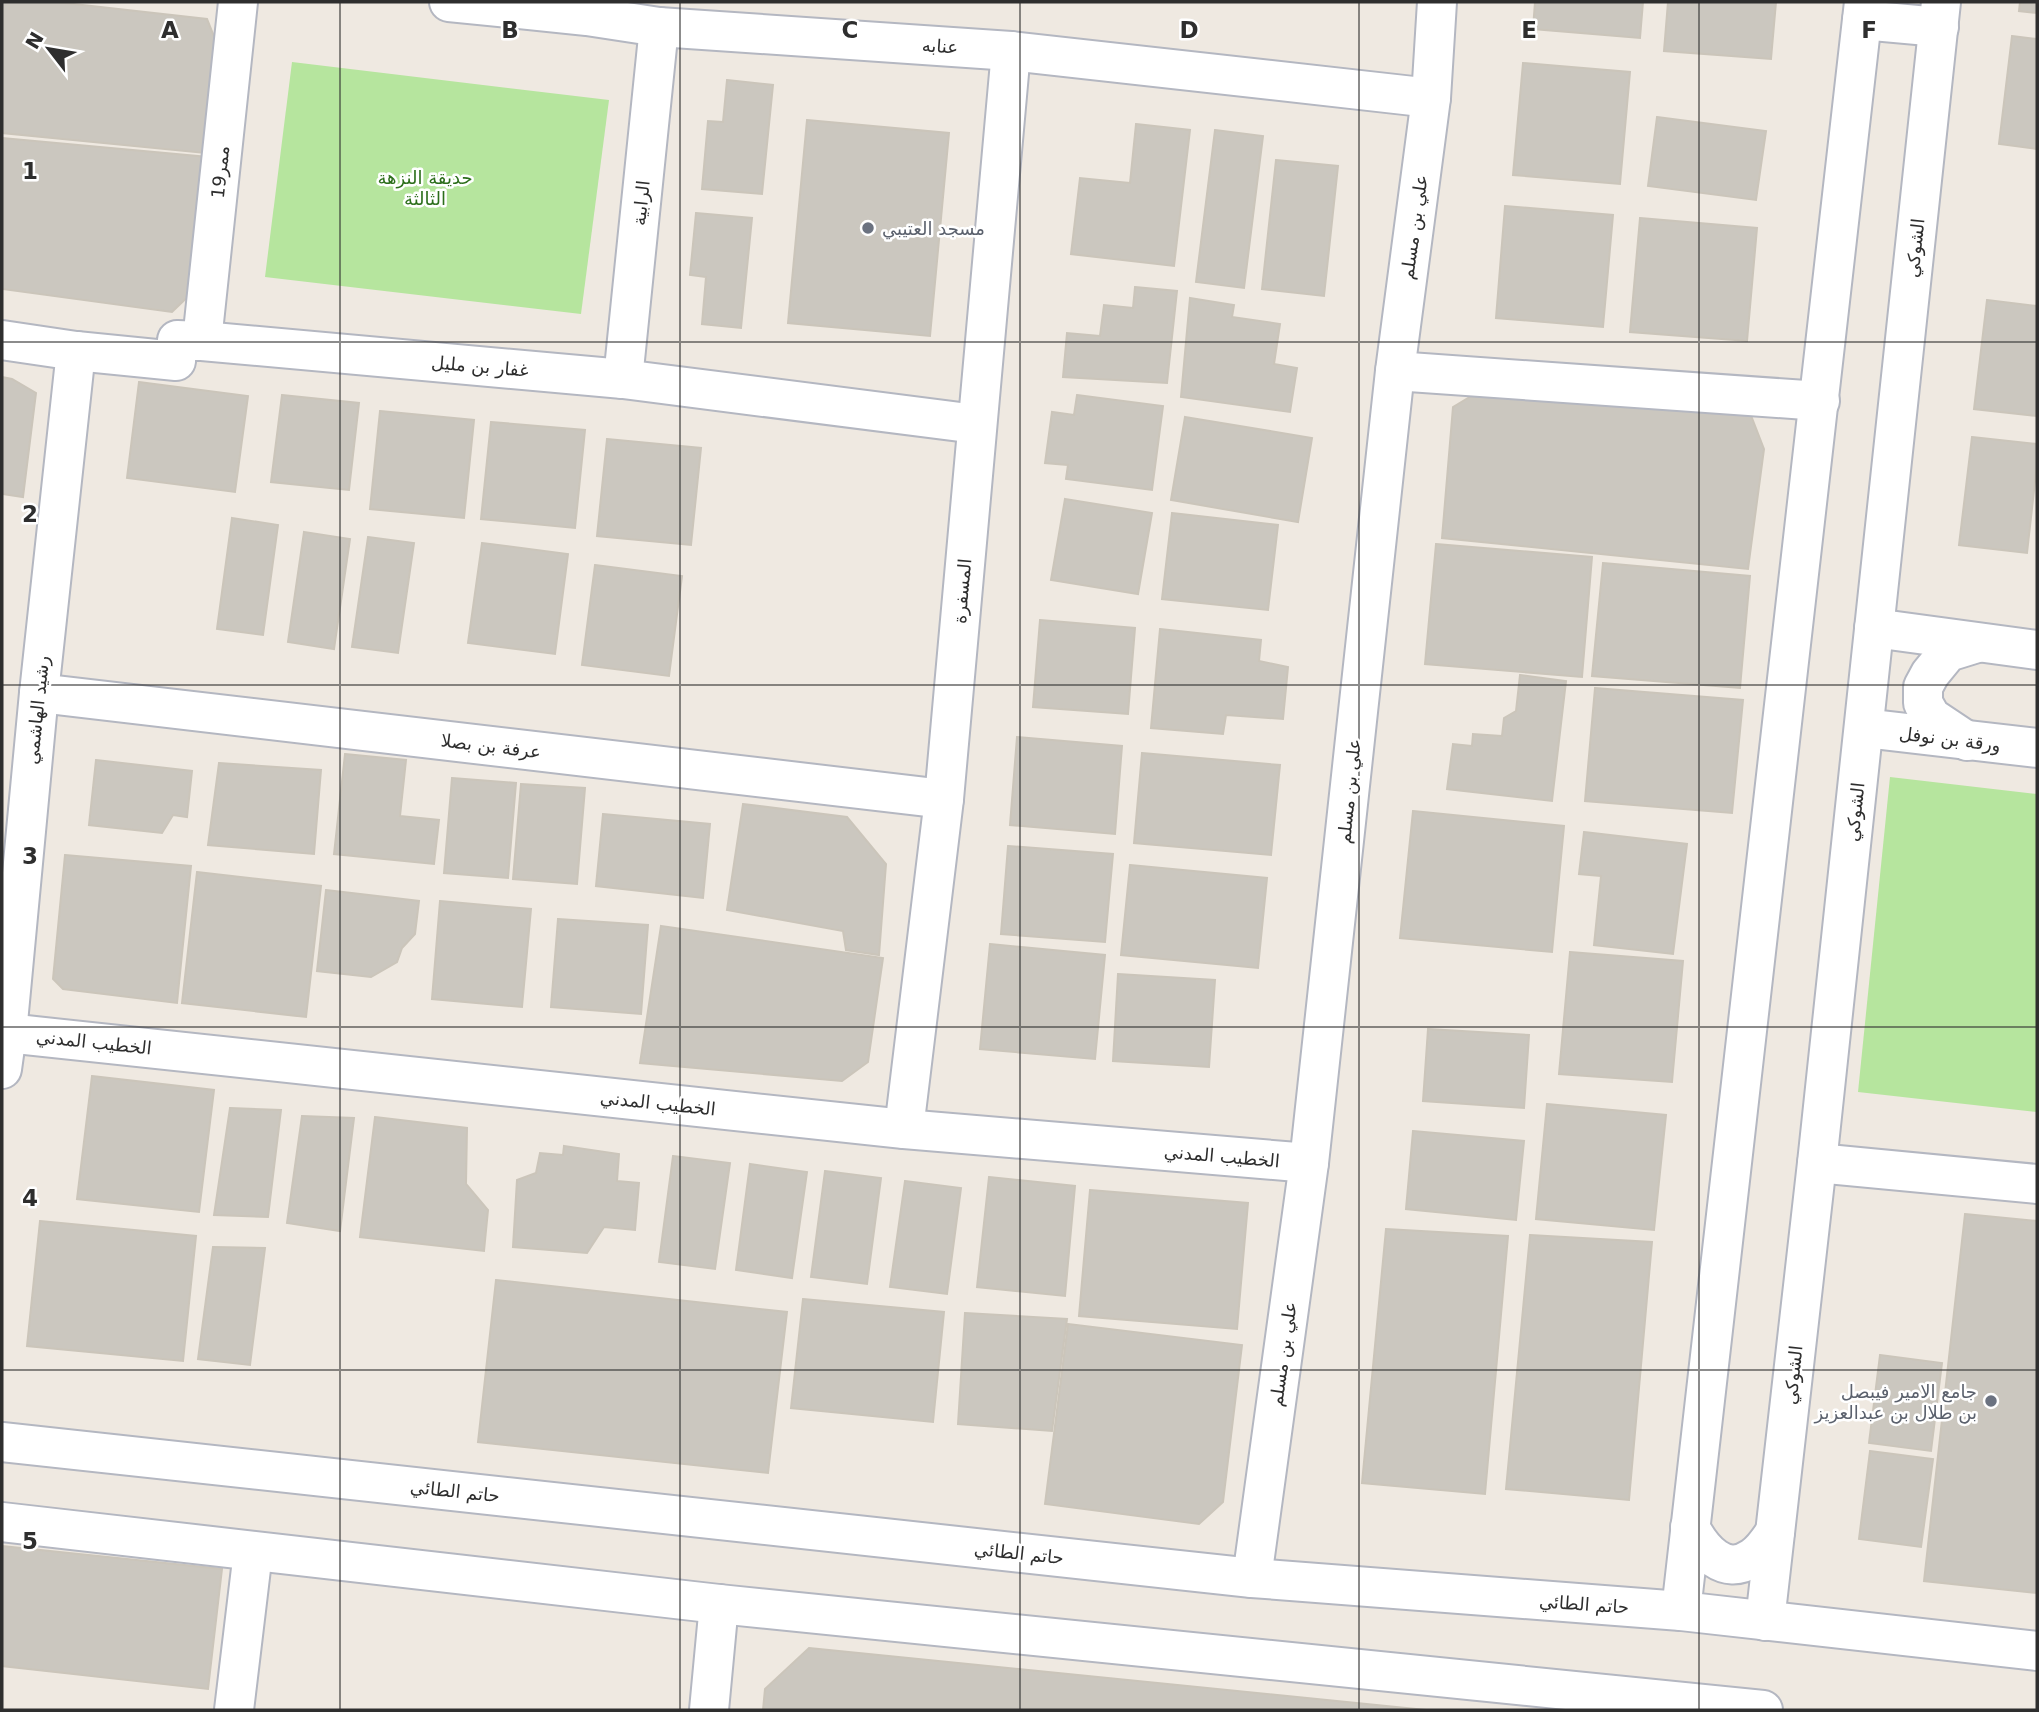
<svg xmlns="http://www.w3.org/2000/svg" width="2039" height="1712" font-family="'DejaVu Sans',Cairo,sans-serif">
  <style>
    .green { fill: #b6e59e }
    .building { fill: #cbc7bf; stroke: #cbc5ba; stroke-width: 2 }
    .lines { fill: none; stroke-linecap: round; stroke-linejoin: round }
    .street-casing { stroke: #b4b7c1; stroke-width: 42 }
    .street { stroke: #fff; stroke-width: 38 }
    .grid { fill: none; stroke: #2e2e2e; stroke-width: 2; stroke-opacity: 0.55 }
    .worship-dot { fill: #6b7280; stroke: #fff; stroke-width: 2.5 }
    .labels { text-anchor: middle; dominant-baseline: central; stroke-width: 5; stroke-linejoin: round; paint-order: stroke }
    .street-label { font-size: 18px; fill: #2e2e2e; stroke: #fff }
    .park-label { font-size: 18px; fill: #2c6e1b; stroke: #fff }
    .worship-label { font-size: 18px; fill: #5b616d; stroke: #fff; text-anchor: start }
    .grid-label { font-size: 23px; text-anchor: middle; font-weight: bold; fill: #2e2e2e; stroke: #fff; stroke-width: 5; stroke-linejoin: round; paint-order: stroke }
  </style>
  <rect width="100%" height="100%" fill="#efe9e1"/>
  <g class="green">
    <polygon points="292,62 609,100 581,314 265,277"/>
    <polygon points="1890,777 2037,794 2037,1112 1858,1092"/>
  </g>
  <g class="building">
    <polygon points="2,2 56,2 207,19 215,39 205,153 2,133"/>
    <polygon points="1535,2 1643,2 1640,38 1533,29"/>
    <polygon points="1668,2 1776,2 1771,59 1664,51"/>
    <polygon points="2020,2 2037,2 2037,13 2019,11"/>
    <polygon points="2012,36 2037,39 2037,149 1999,144"/>
    <polygon points="1523,63 1630,72 1620,184 1513,175"/>
    <polygon points="727,80 773,85 762,194 702,189 708,121 723,122"/>
    <polygon points="1657,117 1766,131 1756,200 1648,186"/>
    <polygon points="807,120 949,133 930,336 788,323"/>
    <polygon points="1136,124 1190,130 1174,266 1071,254 1080,178 1130,183"/>
    <polygon points="1215,130 1263,136 1244,288 1196,282"/>
    <polygon points="2,138 208,157 198,287 172,312 2,289"/>
    <polygon points="1276,160 1338,166 1324,296 1262,289"/>
    <polygon points="1505,206 1613,215 1603,327 1496,318"/>
    <polygon points="696,213 752,218 741,328 702,324 706,277 690,275"/>
    <polygon points="1640,218 1757,228 1747,341 1630,332"/>
    <polygon points="1135,287 1177,291 1167,383 1063,377 1067,333 1100,336 1104,305 1133,308"/>
    <polygon points="1190,298 1234,305 1232,317 1280,324 1274,364 1297,368 1290,412 1181,397"/>
    <polygon points="1987,300 2037,306 2037,416 1974,409"/>
    <polygon points="2,377 12,379 36,393 23,497 2,494"/>
    <polygon points="139,382 248,396 235,492 127,478"/>
    <polygon points="1483,389 1750,413 1764,449 1748,569 1442,538 1453,407"/>
    <polygon points="282,395 359,403 349,490 271,482"/>
    <polygon points="1077,395 1163,406 1152,490 1066,479 1068,465 1045,463 1052,412 1074,415"/>
    <polygon points="380,411 474,420 464,518 370,509"/>
    <polygon points="1185,417 1312,438 1298,522 1171,500"/>
    <polygon points="491,422 585,430 575,528 481,519"/>
    <polygon points="1972,437 2037,444 2037,464 2027,553 1959,545"/>
    <polygon points="607,439 701,448 691,545 597,536"/>
    <polygon points="1065,499 1152,513 1138,594 1051,580"/>
    <polygon points="1172,513 1278,525 1268,610 1162,599"/>
    <polygon points="232,518 278,525 263,635 217,629"/>
    <polygon points="304,532 350,539 334,649 288,642"/>
    <polygon points="368,537 414,543 398,653 352,647"/>
    <polygon points="482,543 568,554 555,654 468,643"/>
    <polygon points="1436,544 1592,557 1582,677 1425,664"/>
    <polygon points="1603,563 1750,576 1740,688 1592,676"/>
    <polygon points="595,565 682,576 669,676 582,665"/>
    <polygon points="1040,620 1135,628 1128,714 1033,707"/>
    <polygon points="1160,629 1261,640 1259,661 1288,667 1283,719 1226,715 1223,734 1151,728"/>
    <polygon points="1520,675 1566,681 1552,801 1447,789 1453,744 1472,746 1473,734 1502,736 1504,718 1516,711"/>
    <polygon points="1595,688 1743,700 1732,813 1585,801"/>
    <polygon points="1017,737 1122,746 1115,834 1010,825"/>
    <polygon points="1142,753 1280,765 1271,855 1134,843"/>
    <polygon points="345,754 406,760 400,816 439,820 434,864 334,854"/>
    <polygon points="96,760 192,771 187,817 173,815 162,833 89,825"/>
    <polygon points="219,763 321,770 314,854 208,845"/>
    <polygon points="452,778 516,783 508,878 444,873"/>
    <polygon points="521,784 585,788 577,884 513,879"/>
    <polygon points="743,804 847,817 886,864 879,955 846,950 843,931 727,910"/>
    <polygon points="1413,811 1564,826 1552,952 1400,938"/>
    <polygon points="603,814 710,824 703,898 596,886"/>
    <polygon points="1584,832 1687,844 1673,954 1594,945 1601,876 1579,874"/>
    <polygon points="1008,846 1113,854 1105,942 1001,934"/>
    <polygon points="65,855 191,866 177,1003 63,989 53,979"/>
    <polygon points="1130,865 1267,878 1258,968 1121,955"/>
    <polygon points="197,872 321,886 306,1017 182,1003"/>
    <polygon points="326,890 419,901 415,934 402,948 397,962 371,977 317,971"/>
    <polygon points="440,901 531,909 522,1007 432,999"/>
    <polygon points="558,919 648,925 641,1014 551,1007"/>
    <polygon points="661,926 883,958 868,1062 842,1081 640,1063"/>
    <polygon points="990,944 1105,955 1095,1059 980,1049"/>
    <polygon points="1570,952 1683,961 1672,1082 1559,1074"/>
    <polygon points="1118,974 1215,980 1209,1067 1113,1061"/>
    <polygon points="1428,1029 1529,1035 1524,1108 1423,1101"/>
    <polygon points="92,1076 214,1090 199,1212 77,1199"/>
    <polygon points="1547,1104 1666,1115 1654,1230 1536,1219"/>
    <polygon points="230,1108 281,1110 268,1217 214,1215"/>
    <polygon points="302,1116 354,1118 340,1231 287,1223"/>
    <polygon points="375,1117 467,1128 466,1184 488,1210 484,1251 360,1237"/>
    <polygon points="1413,1131 1524,1141 1516,1220 1406,1209"/>
    <polygon points="564,1146 619,1154 617,1181 639,1183 635,1230 604,1227 587,1253 513,1247 517,1180 536,1173 540,1153 563,1155"/>
    <polygon points="673,1156 730,1163 715,1269 659,1262"/>
    <polygon points="750,1164 807,1172 792,1278 736,1270"/>
    <polygon points="825,1171 881,1178 867,1284 811,1277"/>
    <polygon points="989,1177 1075,1186 1065,1296 977,1287"/>
    <polygon points="905,1181 961,1188 947,1294 890,1287"/>
    <polygon points="1090,1190 1248,1203 1237,1329 1079,1316"/>
    <polygon points="1965,1214 2037,1221 2037,1593 1924,1581"/>
    <polygon points="40,1221 196,1236 183,1361 27,1346"/>
    <polygon points="1386,1229 1508,1236 1485,1494 1362,1483"/>
    <polygon points="1530,1235 1652,1242 1629,1500 1506,1489"/>
    <polygon points="213,1247 265,1248 250,1365 198,1359"/>
    <polygon points="496,1280 787,1312 768,1473 478,1442"/>
    <polygon points="803,1299 944,1312 933,1422 791,1408"/>
    <polygon points="965,1313 1067,1319 1052,1431 958,1424"/>
    <polygon points="1068,1324 1242,1345 1223,1502 1199,1524 1045,1504"/>
    <polygon points="1880,1355 1942,1363 1931,1451 1869,1443"/>
    <polygon points="1870,1451 1933,1459 1921,1547 1859,1539"/>
    <polygon points="2,1546 222,1569 208,1689 2,1666"/>
    <polygon points="809,1648 1426,1710 763,1710 765,1689"/>
  </g>
  <g class="lines">
    <defs>
      <g id="street">
        <polyline points="449,2 587,16 659,27 1011,51 1431,98"/>
        <polyline points="1862,20 1939,27"/>
        <polyline points="2,340 76,351 176,361 177,340 202,341 623,379 976,424"/>
        <polyline points="202,341 238,2"/>
        <polyline points="1395,371 1820,401"/>
        <polyline points="623,379 659,27"/>
        <polyline points="1874,628 2037,650"/>
        <polyline points="39,693 944,799"/>
        <polyline points="1864,728 2037,748"/>
        <polyline points="1967,741 1931,717 1923,703 1923,687 1930,674 1948,652 1977,643"/>
        <polyline points="7,1033 904,1129 1309,1163"/>
        <polyline points="2,1069 7,1033 39,693 76,351"/>
        <polyline points="904,1129 944,799 1011,51"/>
        <polyline points="1817,1163 2037,1184"/>
        <polyline points="2,1442 1252,1578 1681,1611 2037,1651"/>
        <polyline points="2,1522 719,1604 1763,1710"/>
        <path d="M 1690,1527 C 1702,1550 1724,1577 1752,1558 C 1762,1552 1769,1541 1775,1532"/>
        <polyline points="1252,1578 1309,1163 1395,371 1431,98 1437,2"/>
        <polyline points="1681,1611 1864,2"/>
        <polyline points="1765,1621 1817,1163 1941,2"/>
        <polyline points="234,1710 253,1552"/>
        <polyline points="709,1710 719,1604"/>
      </g>
    </defs>
    <use href="#street" class="street-casing"/>
    <use href="#street" class="street"/>
  </g>
  <path class="grid" d="M 340,2 L 340,1710M 680,2 L 680,1710M 1020,2 L 1020,1710M 1359,2 L 1359,1710M 1699,2 L 1699,1710M 2,342 L 2037,342M 2,685 L 2037,685M 2,1027 L 2037,1027M 2,1370 L 2037,1370"/>
  <g class="worship-dot">
    <circle cx="868" cy="228" r="7"/>
    <circle cx="1991" cy="1401" r="7"/>
  </g>
  <g class="labels">
    <g class="street-label">
      <text transform="translate(940 46) rotate(4)">عنابه</text>
      <text transform="translate(220 172) rotate(-84)">ممر19</text>
      <text transform="translate(641 203) rotate(-84)">الرابية</text>
      <text transform="translate(1414 227) rotate(-82)">علي بن مسلم</text>
      <text transform="translate(1915 248) rotate(-84)">الشوكي</text>
      <text transform="translate(480 366) rotate(5)">غفار بن مليل</text>
      <text transform="translate(962 591) rotate(-85)">المسفرة</text>
      <text transform="translate(37 710) rotate(-84)">رشيد الهاشمي</text>
      <text transform="translate(1950 739) rotate(7)">ورقة بن نوفل</text>
      <text transform="translate(491 746) rotate(7)">عرفة بن بصلا</text>
      <text transform="translate(1349 791) rotate(-84)">علي بن مسلم</text>
      <text transform="translate(1855 812) rotate(-84)">الشوكي</text>
      <text transform="translate(94 1042) rotate(6)">الخطيب المدني</text>
      <text transform="translate(658 1103) rotate(6)">الخطيب المدني</text>
      <text transform="translate(1222 1156) rotate(5)">الخطيب المدني</text>
      <text transform="translate(1283 1354) rotate(-82)">علي بن مسلم</text>
      <text transform="translate(1793 1375) rotate(-84)">الشوكي</text>
      <text transform="translate(455 1491) rotate(6)">حاتم الطائي</text>
      <text transform="translate(1019 1553) rotate(6)">حاتم الطائي</text>
      <text transform="translate(1584 1604) rotate(4)">حاتم الطائي</text>
    </g>
    <g class="park-label">
      <text x="425" y="177">حديقة النزهة<tspan x="425" dy="21">الثالثة</tspan></text>
    </g>
    <g class="worship-label">
      <text x="882" y="228">مسجد العتيبي</text>
      <text x="1977" y="1391" text-anchor="end">جامع الامير فيبصل<tspan x="1977" dy="21">بن طلال بن عبدالعزيز</tspan></text>
    </g>
  </g>
  <g class="grid-label">
    <text x="170" y="38">A</text>
    <text x="510" y="38">B</text>
    <text x="850" y="38">C</text>
    <text x="1189" y="38">D</text>
    <text x="1529" y="38">E</text>
    <text x="1869" y="38">F</text>
    <text x="30" y="179">1</text>
    <text x="30" y="522">2</text>
    <text x="30" y="864">3</text>
    <text x="30" y="1206">4</text>
    <text x="30" y="1549">5</text>
  </g>
  <rect width="2039" height="1712" fill="none" stroke="#2e2e2e" stroke-width="7"/>
  <g transform="translate(49 49) rotate(301)" stroke="#ffffff" stroke-width="5" paint-order="stroke">
  <path d="M0-5L12 26L0 18L-12 26Z" fill="#2e2e2e"/>
  <text y="-10" font-size="19" font-weight="bold" text-anchor="middle" fill="#2e2e2e">N</text>
  </g>
</svg>
